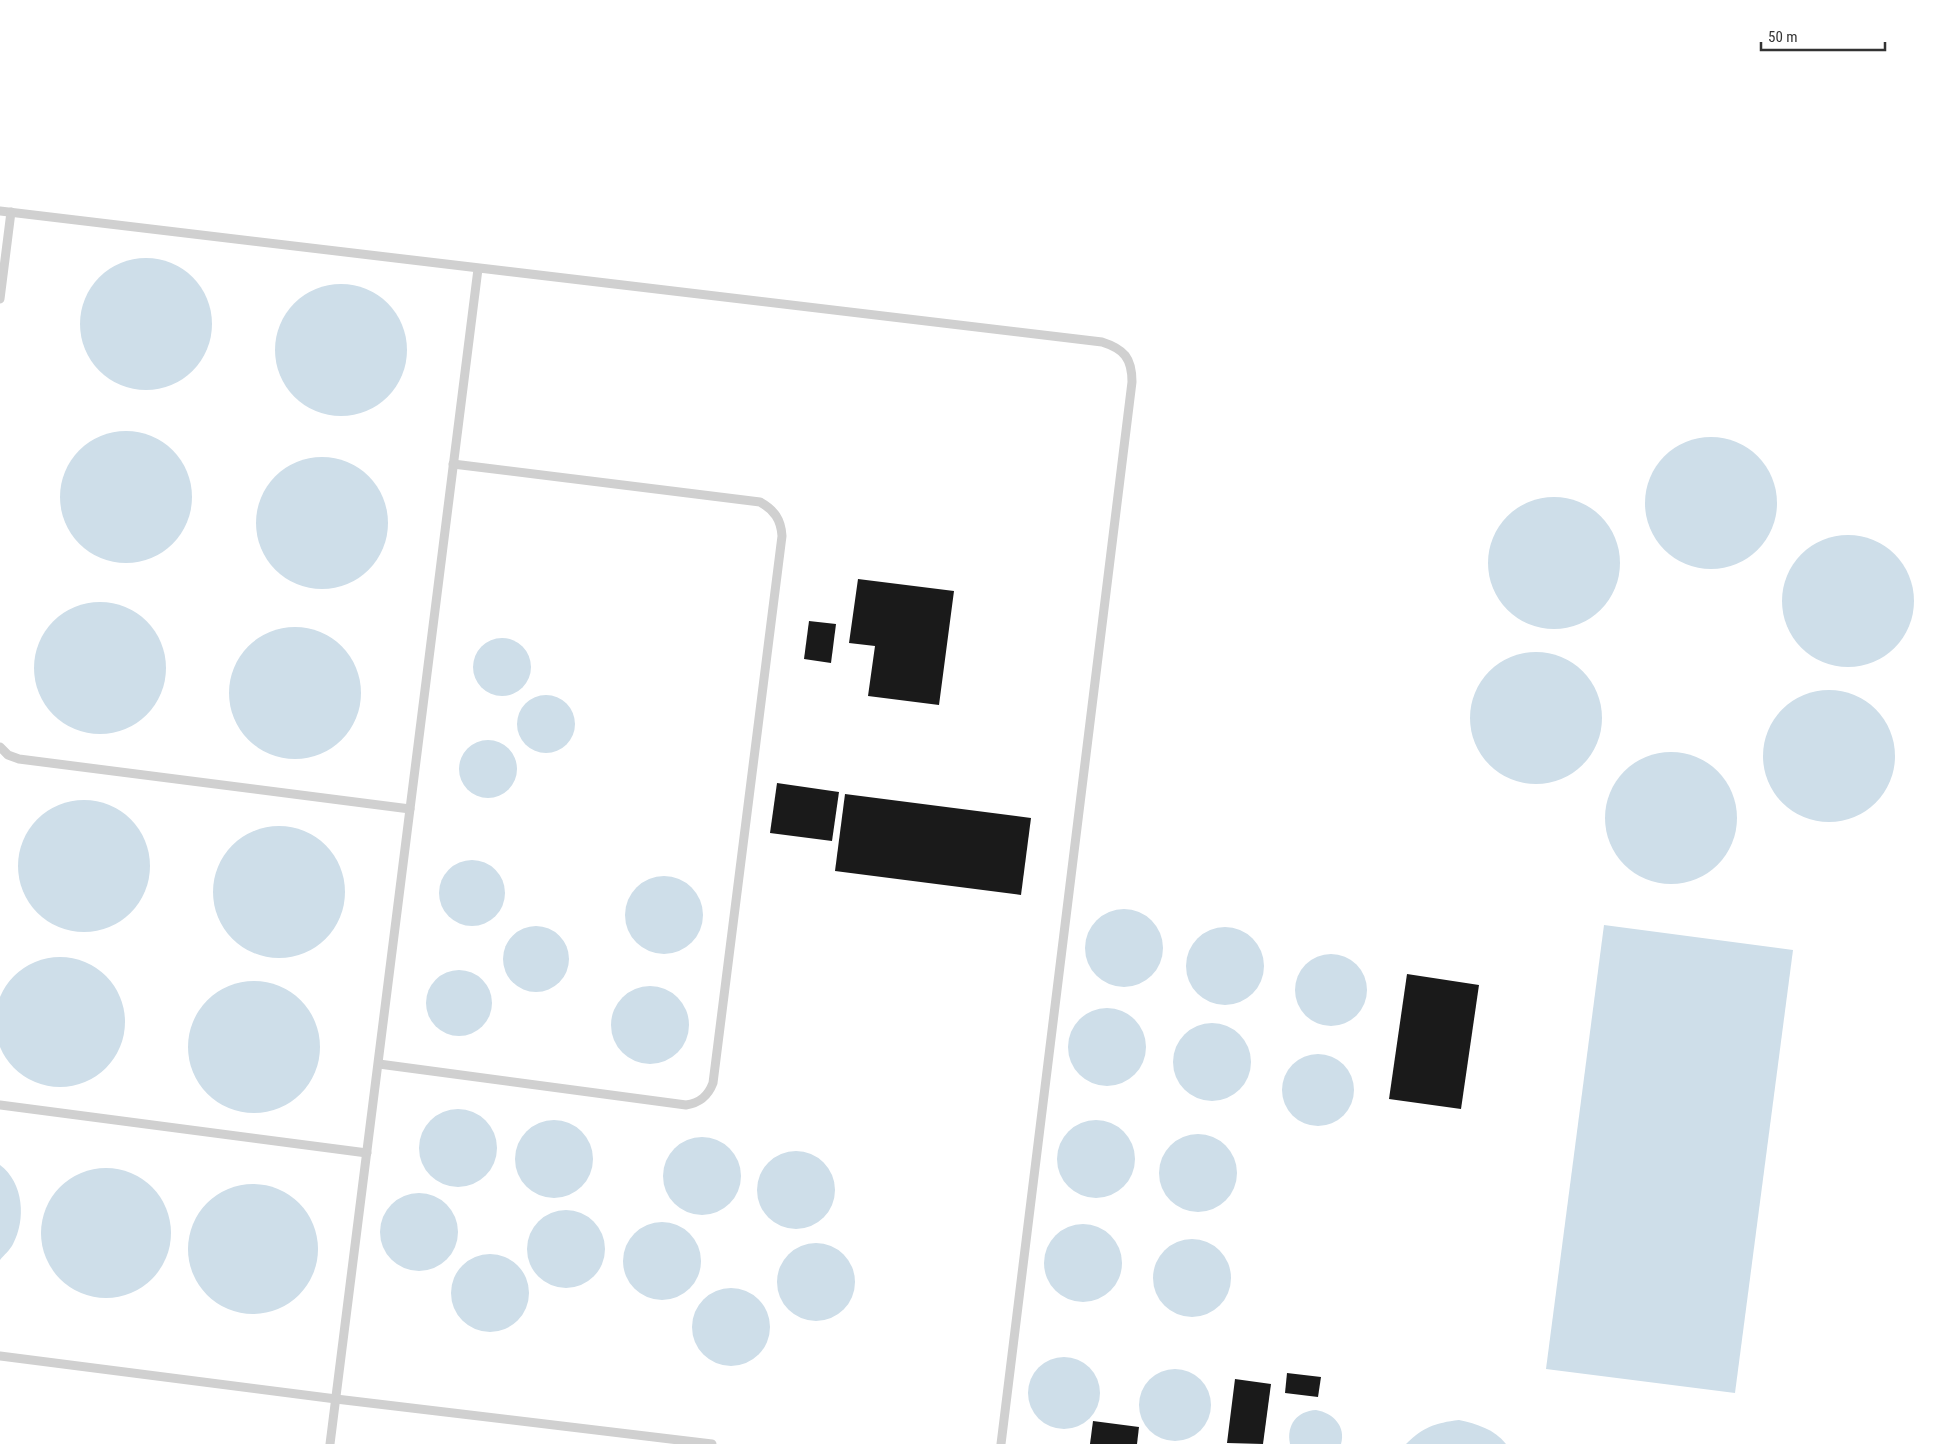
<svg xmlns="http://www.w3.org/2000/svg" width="1941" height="1444" font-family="'Roboto Condensed',sans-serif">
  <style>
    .water { fill: #cedee9 }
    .building { fill: #1a1a1a }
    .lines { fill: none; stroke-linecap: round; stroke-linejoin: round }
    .service { stroke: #d0d0d0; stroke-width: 9 }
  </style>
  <rect width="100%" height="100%" fill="#fff"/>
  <g class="water">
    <circle cx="146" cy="324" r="66"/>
    <circle cx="341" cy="350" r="66"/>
    <circle cx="126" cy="497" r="66"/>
    <circle cx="1711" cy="503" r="66"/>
    <circle cx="322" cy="523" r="66"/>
    <circle cx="1554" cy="563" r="66"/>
    <circle cx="1848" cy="601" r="66"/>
    <circle cx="100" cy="668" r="66"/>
    <circle cx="295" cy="693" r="66"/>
    <circle cx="502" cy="667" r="29"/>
    <circle cx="1536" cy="718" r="66"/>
    <circle cx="1829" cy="756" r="66"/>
    <circle cx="546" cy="724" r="29"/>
    <circle cx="488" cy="769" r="29"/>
    <circle cx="1671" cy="818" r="66"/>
    <circle cx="84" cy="866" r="66"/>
    <circle cx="279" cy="892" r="66"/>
    <circle cx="472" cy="893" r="33"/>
    <circle cx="664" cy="915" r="39"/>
    <circle cx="1124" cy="948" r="39"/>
    <polygon points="1604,925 1793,950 1735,1393 1546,1369"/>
    <circle cx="536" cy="959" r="33"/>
    <circle cx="1225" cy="966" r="39"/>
    <circle cx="1331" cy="990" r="36"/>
    <circle cx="60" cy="1022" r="65"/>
    <circle cx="459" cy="1003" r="33"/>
    <circle cx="254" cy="1047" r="66"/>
    <circle cx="650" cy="1025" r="39"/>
    <circle cx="1107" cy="1047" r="39"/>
    <circle cx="1212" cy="1062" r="39"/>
    <circle cx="1318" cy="1090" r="36"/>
    <circle cx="458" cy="1148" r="39"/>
    <circle cx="554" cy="1159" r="39"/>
    <circle cx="1096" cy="1159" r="39"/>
    <circle cx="1198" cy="1173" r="39"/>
    <circle cx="702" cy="1176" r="39"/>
    <circle cx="796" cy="1190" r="39"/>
    <path d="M 0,1165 C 24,1183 26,1220 13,1244 C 10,1250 4,1255 0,1260 Z"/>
    <circle cx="106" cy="1233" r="65"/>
    <circle cx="253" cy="1249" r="65"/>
    <circle cx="419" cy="1232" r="39"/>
    <circle cx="566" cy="1249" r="39"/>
    <circle cx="662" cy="1261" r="39"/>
    <circle cx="1083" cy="1263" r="39"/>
    <circle cx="1192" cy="1278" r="39"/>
    <circle cx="816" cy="1282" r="39"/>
    <circle cx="490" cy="1293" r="39"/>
    <circle cx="731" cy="1327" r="39"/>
    <circle cx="1064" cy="1393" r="36"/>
    <circle cx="1175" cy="1405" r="36"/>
    <path d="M 1316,1410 C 1333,1413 1346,1426 1341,1444 L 1290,1444 C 1286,1425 1297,1411 1316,1410 Z"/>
    <path d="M 1459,1420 C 1477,1424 1494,1429 1506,1444 L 1406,1444 C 1423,1427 1435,1423 1459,1420 Z"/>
  </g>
  <g class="building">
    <polygon points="858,579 954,591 939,705 868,696 875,646 849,643"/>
    <polygon points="809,621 836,624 831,663 804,659"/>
    <polygon points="777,783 839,792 832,841 770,833"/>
    <polygon points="845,794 1031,818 1021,895 835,871"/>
    <polygon points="1407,974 1479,985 1461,1109 1389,1099"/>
    <polygon points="1287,1373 1321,1377 1318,1397 1285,1393"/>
    <polygon points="1235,1379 1271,1384 1263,1444 1227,1443"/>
    <polygon points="1093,1421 1139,1427 1137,1444 1090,1444"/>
  </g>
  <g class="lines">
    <g class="service">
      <path d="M 0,211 L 1102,342 C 1124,349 1132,358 1132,382 L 1001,1444"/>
      <polyline points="0,299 11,212"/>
      <polyline points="0,747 8,755 19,759 410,809"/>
      <path d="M 379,1064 L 686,1105 C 700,1103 708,1096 713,1083 L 782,536 C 781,519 774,510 760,502 L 453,464"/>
      <polyline points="0,1105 367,1153"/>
      <polyline points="0,1356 336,1399 712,1444"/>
      <polyline points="330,1444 478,269"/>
    </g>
  </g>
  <path d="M1761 42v8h124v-8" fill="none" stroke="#333333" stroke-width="2.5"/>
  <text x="1768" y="42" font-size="15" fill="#333333" stroke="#ffffff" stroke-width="4" paint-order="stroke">50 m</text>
</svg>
